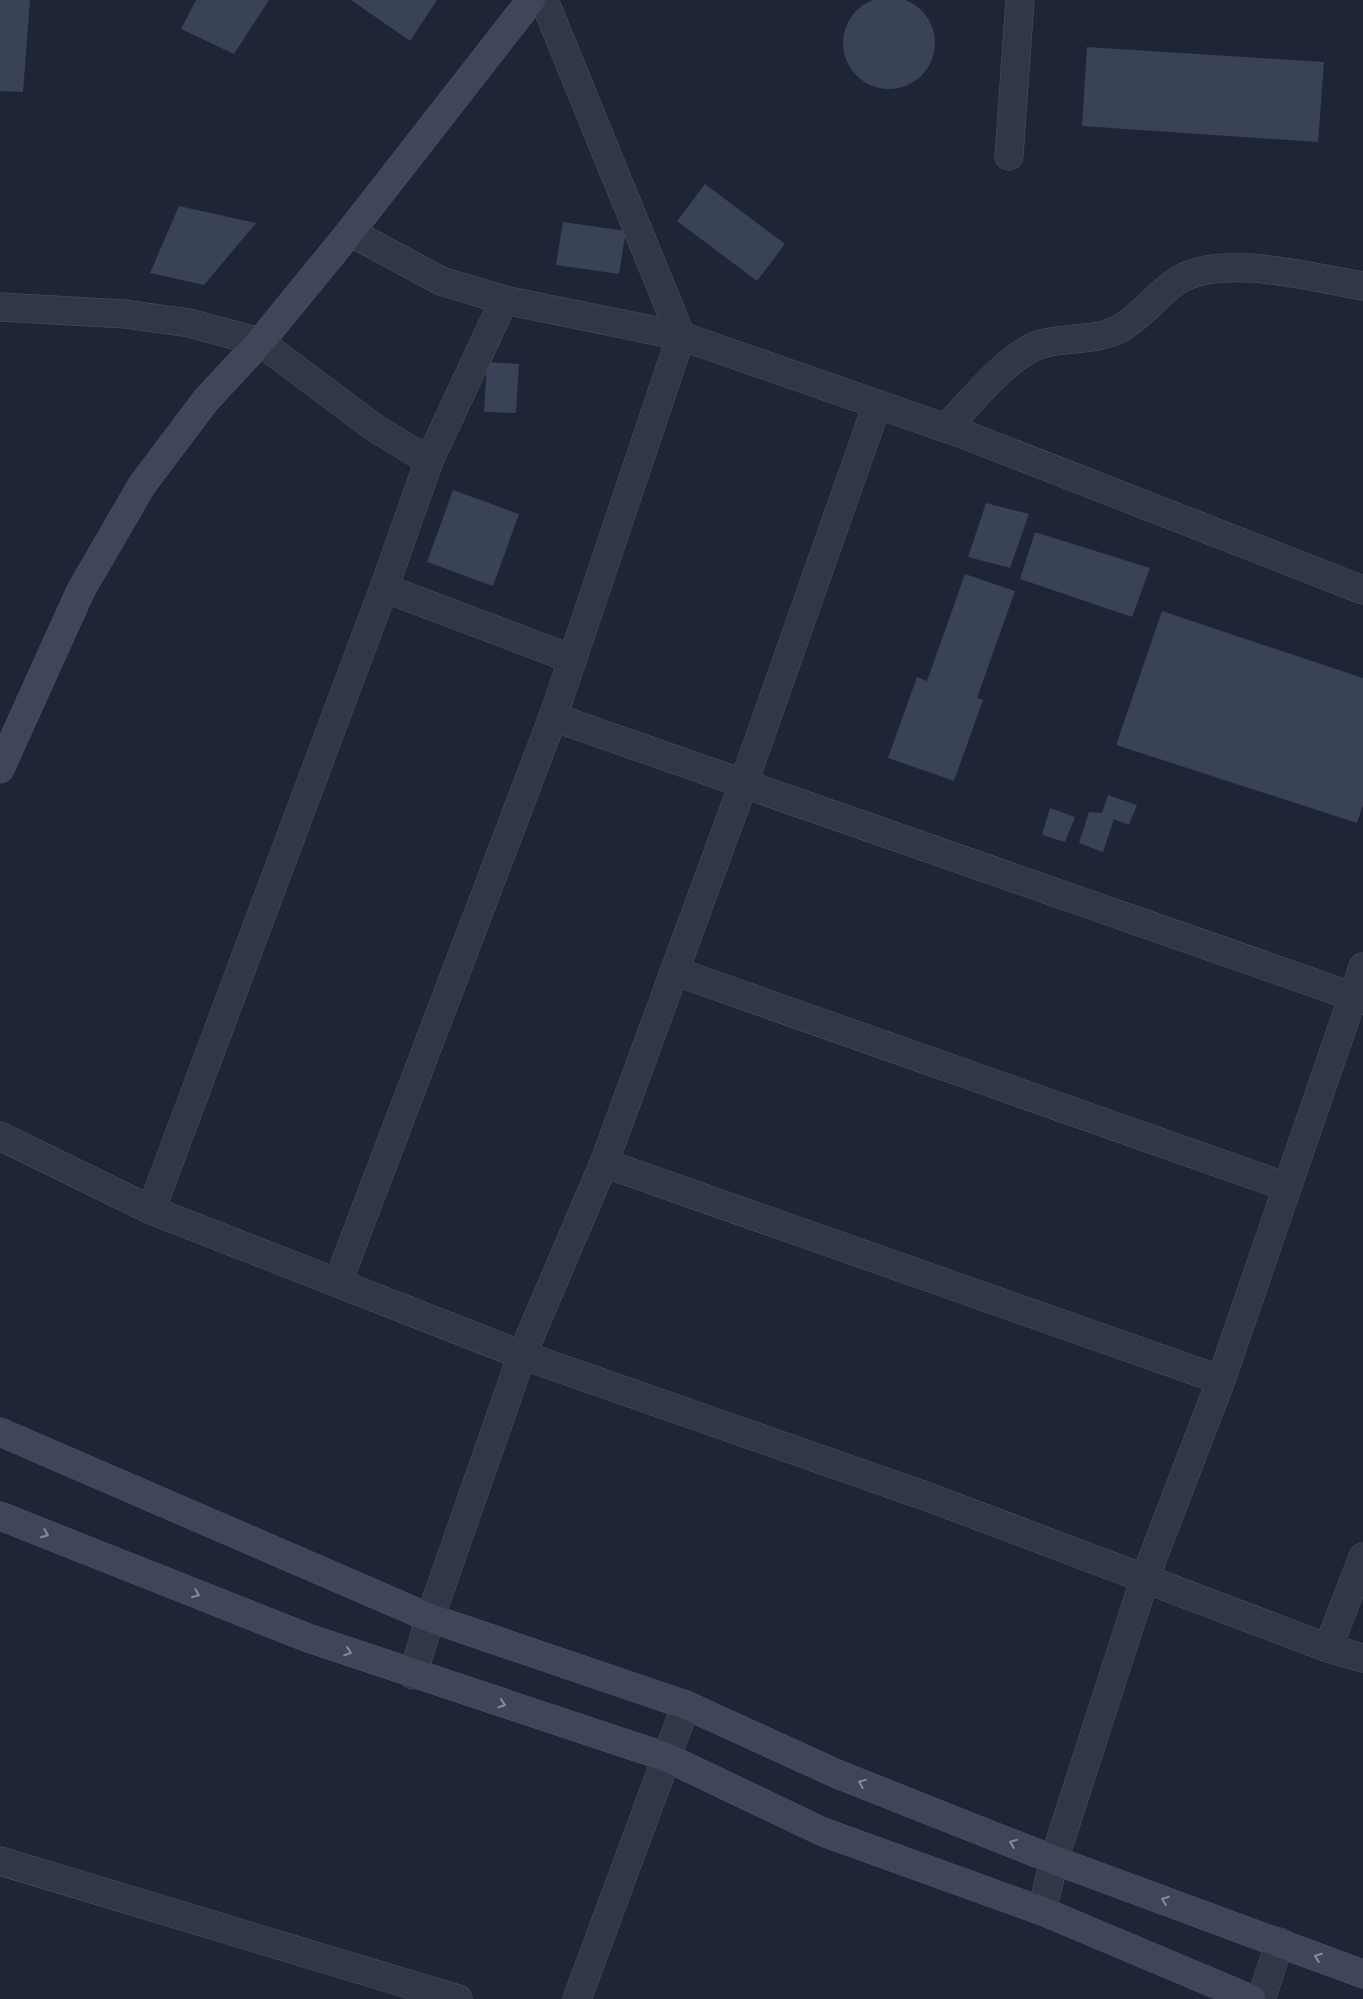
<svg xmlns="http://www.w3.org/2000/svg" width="1363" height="1999" font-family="Figtree,sans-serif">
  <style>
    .building { fill: #394257 }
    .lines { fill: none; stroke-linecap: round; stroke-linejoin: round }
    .street-casing { stroke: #4c5262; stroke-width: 29 }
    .secondary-casing { stroke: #4c5262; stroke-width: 29 }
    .street { stroke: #313746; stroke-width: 28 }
    .secondary { stroke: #3f465a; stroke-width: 28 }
    .oneway { stroke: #858c9f }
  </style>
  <rect width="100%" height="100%" fill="#1d2536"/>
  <g class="building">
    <circle cx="889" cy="43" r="46"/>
    <polygon points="0,0 30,0 23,92 0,91"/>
    <polygon points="196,0 269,0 234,54 181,29"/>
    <polygon points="351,0 437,0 410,41"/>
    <polygon points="1087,47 1324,62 1318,142 1082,126"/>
    <polygon points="705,184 785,244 757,281 677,221"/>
    <polygon points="179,206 256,223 204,285 150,273"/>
    <polygon points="563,222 626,231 619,274 556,265"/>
    <polygon points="487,362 519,364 516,413 484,412"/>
    <polygon points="453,490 519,514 493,586 427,562"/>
    <polygon points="986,503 1029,514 1010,568 968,557"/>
    <polygon points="1035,532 1150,568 1132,617 1020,579"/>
    <polygon points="965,574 1015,591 977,698 983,700 954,781 888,758 917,677 927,681"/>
    <polygon points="1162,611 1363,678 1363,805 1357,823 1116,745"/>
    <polygon points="1108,795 1137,805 1129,825 1114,819 1103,852 1079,843 1089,812 1102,813"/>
    <polygon points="1050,808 1075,817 1065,842 1042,835"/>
  </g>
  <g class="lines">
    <defs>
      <g id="street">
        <polyline points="1009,156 1020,0"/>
        <polyline points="350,232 441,281 504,300 681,336 963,434 1363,590"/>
        <polyline points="0,307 125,314 189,323 260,342 375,428 429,461"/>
        <path d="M 946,428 C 969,404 1010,353 1041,344 C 1066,337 1096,341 1119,329 C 1141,317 1156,295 1177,281 C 1220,252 1314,278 1363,286"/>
        <polyline points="384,588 572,659"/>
        <polyline points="553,717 1363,1000"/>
        <polyline points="674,971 1287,1187"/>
        <polyline points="0,1136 151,1210 522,1355 931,1498 1328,1648 1363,1658"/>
        <polyline points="604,1163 1221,1380"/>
        <polyline points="151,1210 384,588 429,461 504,300"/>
        <polyline points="338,1282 553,717 681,336 544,0"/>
        <polyline points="1328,1648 1363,1557"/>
        <polyline points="413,1675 430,1618 522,1355 604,1163 744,782 877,405"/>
        <polyline points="0,1861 458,1999"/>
        <polyline points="1042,1911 1054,1860 1145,1578 1221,1380 1363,967"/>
        <polyline points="577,1999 686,1705"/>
        <polyline points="1261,1999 1280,1942"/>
      </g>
      <g id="secondary">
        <polyline points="0,769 81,590 142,485 206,400 260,342 350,232 531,0"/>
        <polyline points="0,1432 430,1618 686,1705 837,1774 1054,1860 1363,1974"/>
        <polyline points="0,1516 308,1638 666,1757 823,1832 1042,1911 1251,1999"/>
      </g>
    </defs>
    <use href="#street" class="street-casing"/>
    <use href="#secondary" class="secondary-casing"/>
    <use href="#street" class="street"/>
    <use href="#secondary" class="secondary"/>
  </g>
  <defs><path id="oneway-chevron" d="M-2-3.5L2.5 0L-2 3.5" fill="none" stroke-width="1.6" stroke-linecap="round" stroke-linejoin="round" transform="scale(1.25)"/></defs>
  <g class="oneway">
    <use href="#oneway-chevron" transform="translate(45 1534) rotate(22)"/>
    <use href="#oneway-chevron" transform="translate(196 1594) rotate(22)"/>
    <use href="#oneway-chevron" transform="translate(348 1652) rotate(19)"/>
    <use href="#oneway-chevron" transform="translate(502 1704) rotate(18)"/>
    <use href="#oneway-chevron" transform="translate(862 1783) rotate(-158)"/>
    <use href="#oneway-chevron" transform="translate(1013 1843) rotate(-158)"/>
    <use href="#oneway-chevron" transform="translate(1165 1900) rotate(-160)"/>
    <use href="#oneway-chevron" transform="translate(1318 1957) rotate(-159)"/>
  </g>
</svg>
